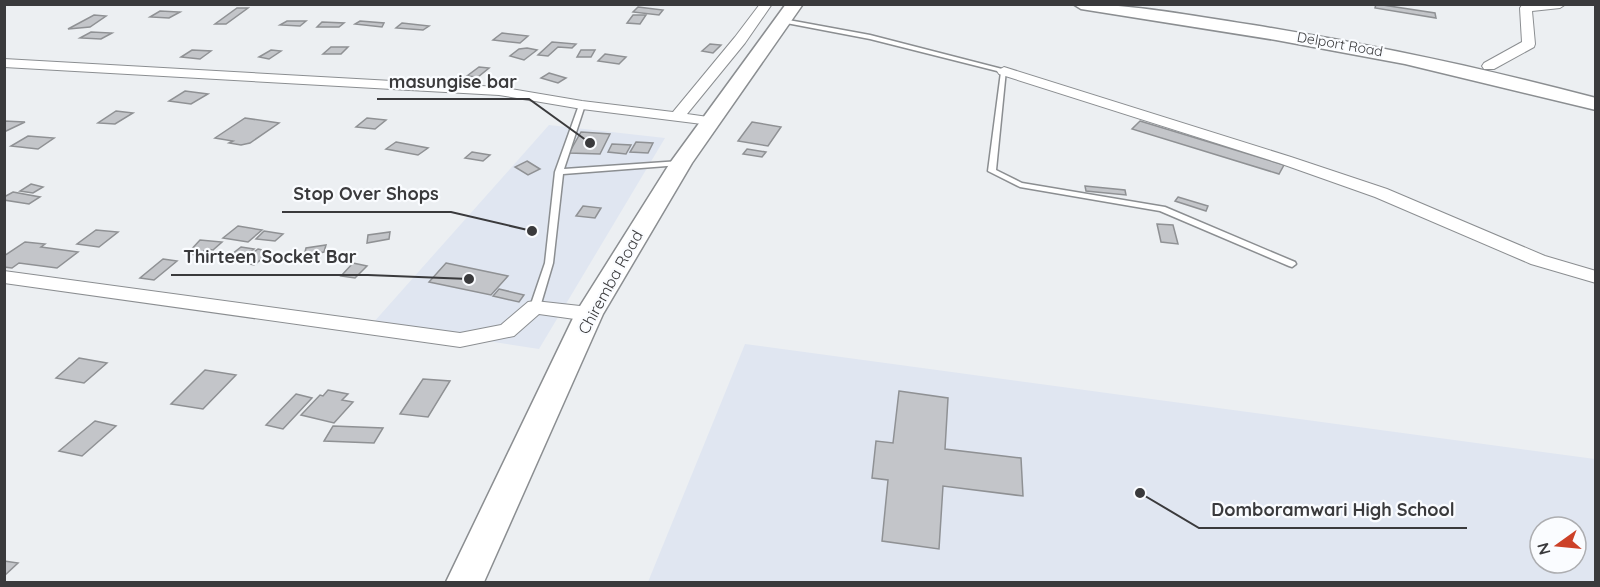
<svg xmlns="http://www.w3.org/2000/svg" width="1600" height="587" font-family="Quicksand,sans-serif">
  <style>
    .built { fill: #e0e6f1; fill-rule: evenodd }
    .building { fill: #c3c5c9; stroke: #8f9194; stroke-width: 1.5 }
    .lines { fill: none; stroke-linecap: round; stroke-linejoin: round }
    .lane-casing { stroke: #8b8e91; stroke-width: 3 }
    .street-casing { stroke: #8b8e91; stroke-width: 2 }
    .secondary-casing { stroke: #8b8e91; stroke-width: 3 }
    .lane { fill: #fff; fill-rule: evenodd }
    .street { fill: #fff; fill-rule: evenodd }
    .secondary { fill: #fff; fill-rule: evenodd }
    .labels { text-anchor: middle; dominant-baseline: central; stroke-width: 4.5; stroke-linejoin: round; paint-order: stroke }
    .far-street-label { font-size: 14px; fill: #3a3a3c; stroke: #fafcff }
    .street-label { font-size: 16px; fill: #3a3a3c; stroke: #fafcff }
    .leader { fill: none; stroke: #3a3a3c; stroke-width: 2 }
    .callout-dot { fill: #3a3a3c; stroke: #fafcff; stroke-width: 2 }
    .callout-label { font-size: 18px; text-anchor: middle; font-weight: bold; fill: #3a3a3c; stroke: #fafcff; stroke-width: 4.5; stroke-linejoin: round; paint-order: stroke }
  </style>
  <rect width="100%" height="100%" fill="#eceff2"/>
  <g class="built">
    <polygon points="549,125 665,138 539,349 373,323"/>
    <path d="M 745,344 L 1595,459 L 1595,582 L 648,582 ZM 1540,527 L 1576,527 L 1576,563 L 1540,563 Z"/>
  </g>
  <g class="building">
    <polygon points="1376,4 1435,13 1436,18 1375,8"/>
    <polygon points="638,7 663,10 659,15 633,12"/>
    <polygon points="237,8 248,8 226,24 215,24"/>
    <polygon points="160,11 180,12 169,18 150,17"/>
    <polygon points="94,15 106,16 90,27 68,29"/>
    <polygon points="633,15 646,15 640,24 627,23"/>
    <polygon points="287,21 306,21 300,26 280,25"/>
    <polygon points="360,21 384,23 382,27 355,24"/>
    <polygon points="322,22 344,23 339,27 317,27"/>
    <polygon points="402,23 429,26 423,30 396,28"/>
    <polygon points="91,32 112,33 101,39 80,38"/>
    <polygon points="502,33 528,36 520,43 493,40"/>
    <polygon points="552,42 576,44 572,48 558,47 548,56 538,55"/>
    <polygon points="710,44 721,45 713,53 702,51"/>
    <polygon points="331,47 348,47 341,54 323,54"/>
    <polygon points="527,48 537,50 524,60 510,56 519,49"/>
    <polygon points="192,50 211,51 200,59 181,57"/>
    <polygon points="271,50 281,51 269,59 259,57"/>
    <polygon points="581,50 595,50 591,57 577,57"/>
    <polygon points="605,54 626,57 619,64 598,61"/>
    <polygon points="479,67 489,68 478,77 467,76"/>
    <polygon points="549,73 566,78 558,83 541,78"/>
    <polygon points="185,91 208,94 191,104 169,101"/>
    <polygon points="116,111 133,113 115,124 98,123"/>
    <polygon points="245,118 279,123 250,143 241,145 229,143 233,141 215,138"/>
    <polygon points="367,118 386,120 375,129 356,127"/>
    <polygon points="4,121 25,122 4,132"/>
    <polygon points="1140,121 1284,165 1279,174 1132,129"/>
    <polygon points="752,122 781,127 768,146 738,141"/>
    <polygon points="581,132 610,134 600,154 569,153"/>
    <polygon points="28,136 54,138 38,149 11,146"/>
    <polygon points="396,142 428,148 418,155 386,149"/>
    <polygon points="636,142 653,143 648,153 630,152"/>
    <polygon points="612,144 631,145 626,154 608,152"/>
    <polygon points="747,149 766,152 762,157 743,154"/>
    <polygon points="472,152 490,155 483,161 465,158"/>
    <polygon points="527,161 540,169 528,175 515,167"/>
    <polygon points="31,184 43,187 33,193 20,191"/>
    <polygon points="1085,186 1125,190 1126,195 1086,191"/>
    <polygon points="13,192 40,197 29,204 4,200 4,197"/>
    <polygon points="1178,197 1208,206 1206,211 1175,201"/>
    <polygon points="583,206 601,208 595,218 576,216"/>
    <polygon points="1157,224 1173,225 1178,244 1161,242"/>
    <polygon points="238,226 262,230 248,242 223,238"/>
    <polygon points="96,230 118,232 99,247 77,244"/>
    <polygon points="264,231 283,234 275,241 256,239"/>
    <polygon points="390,232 389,239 367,243 368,235"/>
    <polygon points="200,240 222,242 213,250 206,249 200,255 187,254"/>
    <polygon points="25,242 45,244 41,247 78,252 57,268 19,263 12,268 4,267 4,256"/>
    <polygon points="326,245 324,252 304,256 306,248"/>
    <polygon points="241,247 254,249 240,261 227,258"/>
    <polygon points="258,249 271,252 254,265 241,262"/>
    <polygon points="163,259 177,261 154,280 140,278"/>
    <polygon points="353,263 367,266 355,278 341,276"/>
    <polygon points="446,263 508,276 491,295 429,282"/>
    <polygon points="499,289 524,295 519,302 493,296"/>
    <polygon points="79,358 107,363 84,383 56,378"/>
    <polygon points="205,370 236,375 203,409 171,404"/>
    <polygon points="423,379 450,381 428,417 400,414"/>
    <polygon points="328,390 348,394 342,400 353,402 334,423 301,415 320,395 323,396"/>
    <polygon points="899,391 948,398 945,449 1021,458 1023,496 943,486 939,549 882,541 888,480 872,478 876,441 893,443"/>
    <polygon points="296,394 312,398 283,429 266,425"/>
    <polygon points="95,421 116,426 82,456 59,451"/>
    <polygon points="333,426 383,428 374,443 324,441"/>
    <polygon points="4,561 18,563 4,576"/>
  </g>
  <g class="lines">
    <defs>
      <g id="lane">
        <polygon points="783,19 870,35 1006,70 996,170 1022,183 1165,207 1295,262 1296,264 1292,267 1289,266 1160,211 1020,187 988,171 1001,72 870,39 781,22 781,20"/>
        <polygon points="582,103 585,105 564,169 680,161 684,163 680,165 563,174 553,263 540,307 535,310 530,307 545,263 555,172 579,105"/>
      </g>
      <g id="street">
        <polygon points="760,4 772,4 745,43 687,114 715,118 717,121 715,124 710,125 582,109 499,95 4,67 4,59 499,87 582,101 673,112 735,37"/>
        <polygon points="1566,4 1560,8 1532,11 1535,44 1534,47 1494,69 1484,69 1482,66 1484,63 1522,42 1520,8 1522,5"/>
        <polygon points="1004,67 1291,157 1387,189 1545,256 1596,271 1596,283 1531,264 1375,197 1279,163 999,74 997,71"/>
        <polygon points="4,271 460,333 501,325 528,302 535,301 589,307 596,309 599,314 596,319 589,321 539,314 514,336 460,347 4,283"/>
      </g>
      <g id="secondary">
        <polygon points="786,4 803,4 692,163 603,314 484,582 446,582 575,314 670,163"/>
        <path d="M 1073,4 C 1134,4 1193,16 1253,25 C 1369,44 1483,68 1596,98 L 1596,110 L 1405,64 L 1276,40 L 1081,9 Z"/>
      </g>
    </defs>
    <use href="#lane" class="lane-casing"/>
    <use href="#street" class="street-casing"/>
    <use href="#secondary" class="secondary-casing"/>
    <use href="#lane" class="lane"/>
    <use href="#street" class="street"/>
    <use href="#secondary" class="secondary"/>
  </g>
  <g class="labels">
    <g class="far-street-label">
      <text transform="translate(1340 44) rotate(10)">Delport Road</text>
    </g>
    <g class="street-label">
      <text transform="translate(610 282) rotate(-61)">Chiremba Road</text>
    </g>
  </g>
  <path class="leader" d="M590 143L529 99H377M532 231L451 212H282M469 279L368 275H171M1140 493L1199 528H1467"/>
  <g class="callout-dot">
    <circle cx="590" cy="143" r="6"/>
    <circle cx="532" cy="231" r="6"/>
    <circle cx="469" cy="279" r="6"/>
    <circle cx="1140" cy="493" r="6"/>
  </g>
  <g class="callout-label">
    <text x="453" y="88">masungise bar</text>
    <text x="366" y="200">Stop Over Shops</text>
    <text x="270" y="263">Thirteen Socket Bar</text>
    <text x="1333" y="516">Domboramwari High School</text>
  </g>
  <rect width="1600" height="587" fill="none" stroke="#3a3a3c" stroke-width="12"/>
  <g transform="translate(1558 545) rotate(255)"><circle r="28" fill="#fafcff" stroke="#adaeb1" stroke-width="1.5"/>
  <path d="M0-4.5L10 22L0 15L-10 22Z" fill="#cc4128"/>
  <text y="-9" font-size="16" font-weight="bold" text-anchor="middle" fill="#3a3a3c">N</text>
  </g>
</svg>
